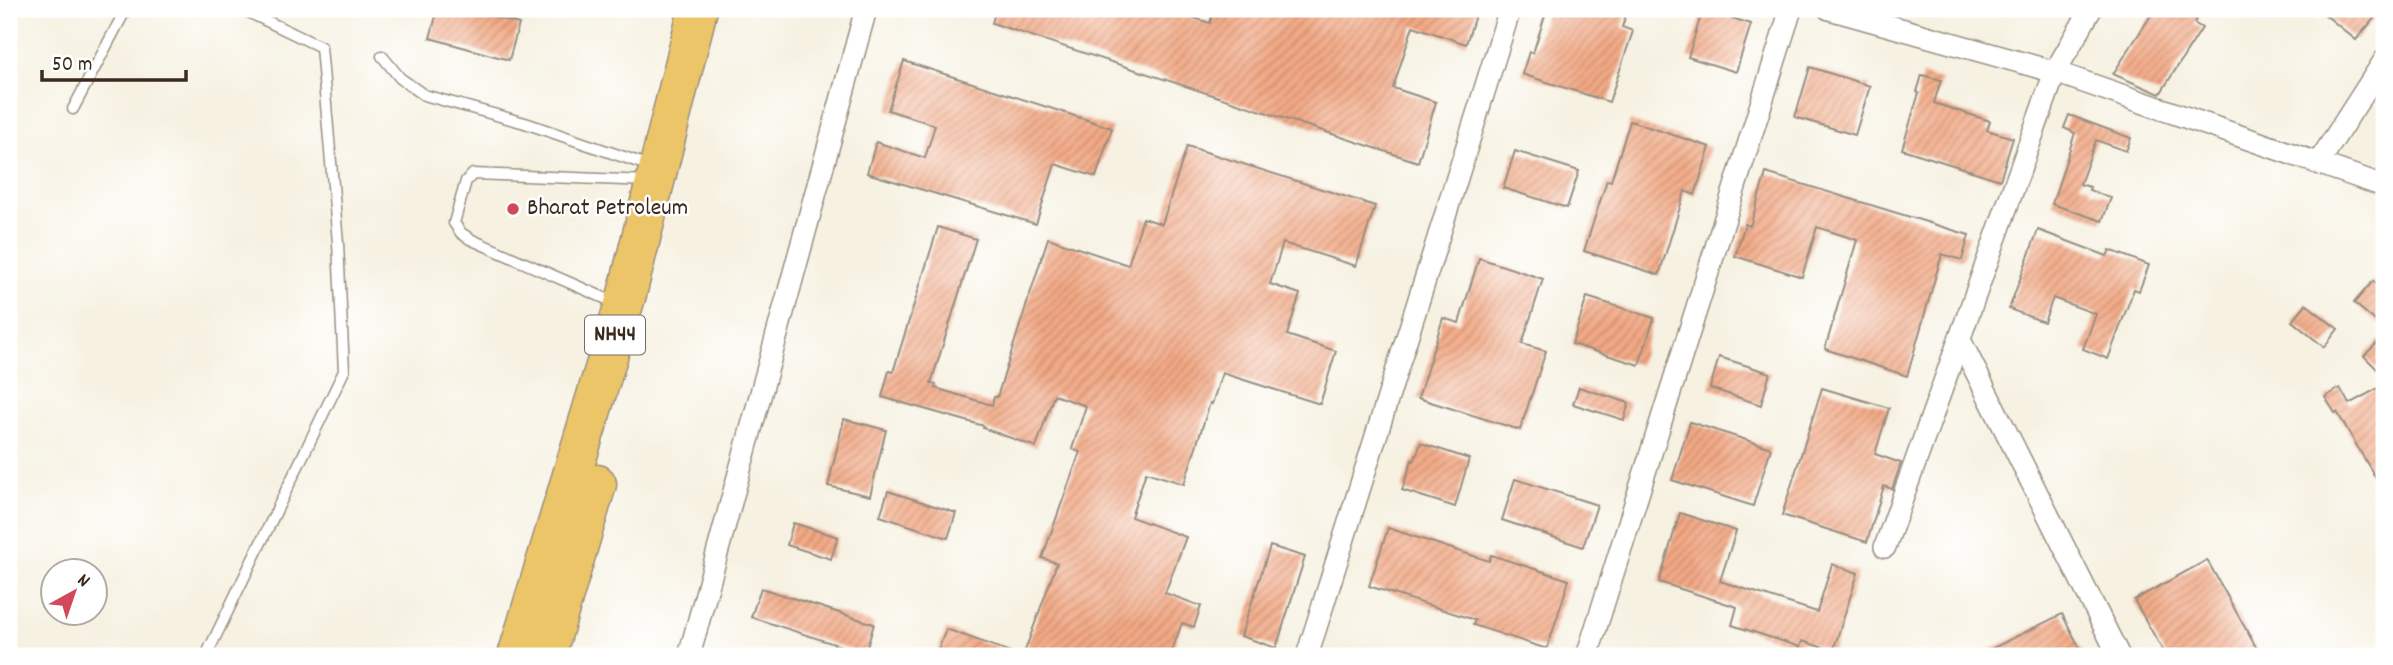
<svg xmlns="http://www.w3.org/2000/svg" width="2393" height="665" font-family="Dekko,sans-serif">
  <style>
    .building { fill: url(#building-hatch) }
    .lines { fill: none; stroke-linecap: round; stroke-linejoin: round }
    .lane-casing { stroke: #988e80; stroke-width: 13 }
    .street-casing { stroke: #988e80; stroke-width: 24 }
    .highway-casing { stroke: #988e80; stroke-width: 41 }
    .lane { stroke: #fff; stroke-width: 10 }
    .street { stroke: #fff; stroke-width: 21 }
    .highway { stroke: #ecc569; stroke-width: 38 }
    .poi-dot { fill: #d1495b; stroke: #fff; stroke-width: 2.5 }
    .labels { text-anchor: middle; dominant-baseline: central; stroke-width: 5; stroke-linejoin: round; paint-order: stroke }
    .shield { fill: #fff; stroke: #766a62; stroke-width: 2 }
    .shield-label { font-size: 23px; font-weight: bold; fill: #3b2a1e }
    .poi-label { font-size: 24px; fill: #3b2a1e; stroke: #fff; text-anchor: start }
  </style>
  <defs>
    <pattern id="building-hatch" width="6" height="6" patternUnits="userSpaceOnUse" patternTransform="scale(1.75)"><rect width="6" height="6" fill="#f3a985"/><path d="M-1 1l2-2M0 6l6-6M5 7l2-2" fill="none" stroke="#c68a6c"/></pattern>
  </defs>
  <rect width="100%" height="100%" fill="#fff"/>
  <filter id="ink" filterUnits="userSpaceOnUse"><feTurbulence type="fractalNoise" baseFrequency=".0143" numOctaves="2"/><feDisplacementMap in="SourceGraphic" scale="14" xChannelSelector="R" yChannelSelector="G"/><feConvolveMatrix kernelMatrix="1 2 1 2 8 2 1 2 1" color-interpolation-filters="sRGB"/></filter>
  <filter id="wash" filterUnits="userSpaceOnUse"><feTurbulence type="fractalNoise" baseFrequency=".00686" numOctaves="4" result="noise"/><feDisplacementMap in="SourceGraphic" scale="28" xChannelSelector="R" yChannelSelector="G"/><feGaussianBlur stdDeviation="1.57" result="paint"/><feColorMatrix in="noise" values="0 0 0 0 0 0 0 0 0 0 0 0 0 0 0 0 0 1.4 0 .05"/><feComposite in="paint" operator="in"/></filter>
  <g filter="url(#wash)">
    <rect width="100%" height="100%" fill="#f6f1e1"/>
    <g id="blocks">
      <g class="building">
        <polygon points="438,9 466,9 519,24 509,60 430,38"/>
        <polygon points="996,9 1166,9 1210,23 1214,9 1477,9 1466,44 1413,26 1393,88 1436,102 1418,162 992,23"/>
        <polygon points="1547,9 1628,9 1622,27 1633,31 1609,102 1522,74 1529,52 1533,53"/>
        <polygon points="1703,9 1751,24 1736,72 1688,57"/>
        <polygon points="2155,9 2203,9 2194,23 2202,28 2160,94 2113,74"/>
        <polygon points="2318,9 2382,9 2356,40"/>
        <polygon points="904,61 1112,128 1096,177 1055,164 1036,224 867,173 876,142 925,158 935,125 888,110"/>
        <polygon points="1810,67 1870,86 1855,135 1795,117"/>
        <polygon points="1922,75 1941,80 1934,103 1990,121 1987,130 2013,138 2000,180 1902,149 1919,93 1917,92"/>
        <polygon points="2069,115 2131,138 2126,151 2096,140 2080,184 2090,187 2089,190 2111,198 2102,221 2052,204 2075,133 2064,128"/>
        <polygon points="1630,121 1710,147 1695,195 1685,191 1659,275 1584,251 1607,180 1611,181"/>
        <polygon points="1187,146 1375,206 1356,266 1283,243 1270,284 1300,294 1287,335 1336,351 1320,404 1222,373 1212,404 1210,403 1184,484 1146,472 1131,517 1186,537 1165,593 1201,606 1194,627 1182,623 1170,656 1023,656 1057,563 1042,558 1080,452 1072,449 1086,406 1054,395 1036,447 983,428 984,426 882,397 889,371 893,372 938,227 976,239 931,383 936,385 935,388 992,405 994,397 997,397 1048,238 1128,265 1143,218 1162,224"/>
        <polygon points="1515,151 1579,171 1567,208 1503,188"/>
        <polygon points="1766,173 1969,235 1962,260 1942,254 1907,376 1825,349 1857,240 1817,227 1802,277 1735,256 1745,224 1750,226"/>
        <polygon points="2038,230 2107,256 2110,250 2149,265 2139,291 2134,289 2108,359 2083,349 2096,314 2053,298 2044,322 2009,309"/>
        <polygon points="1479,258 1543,279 1522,344 1546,351 1520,430 1418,398 1443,318 1459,323"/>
        <polygon points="2373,281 2384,290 2384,328 2354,303"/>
        <polygon points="1587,297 1654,318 1639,365 1572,344"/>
        <polygon points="2306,304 2338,329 2324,347 2292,321"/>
        <polygon points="2384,336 2384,376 2364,356"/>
        <polygon points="1719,357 1770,373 1761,405 1710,388"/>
        <polygon points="2384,385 2384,492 2337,412 2335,413 2325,397 2340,388 2349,404"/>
        <polygon points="1579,387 1629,403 1624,420 1573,404"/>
        <polygon points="1822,388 1889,408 1875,454 1901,463 1892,489 1884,486 1867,542 1782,515"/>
        <polygon points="844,419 886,430 870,496 828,486"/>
        <polygon points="1690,422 1771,448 1753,506 1672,480"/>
        <polygon points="1421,443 1469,459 1455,507 1402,490 1412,460 1414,461"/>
        <polygon points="1515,479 1597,505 1583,547 1502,520"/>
        <polygon points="888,491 956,513 948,538 880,516"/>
        <polygon points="1680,513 1736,531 1720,581 1817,612 1832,564 1858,573 1833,651 1802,641 1800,647 1732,625 1737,607 1659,582"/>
        <polygon points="793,523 838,537 831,559 787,545"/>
        <polygon points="1388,528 1489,561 1491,555 1569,580 1547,649 1473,625 1475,620 1369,586"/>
        <polygon points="1270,546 1305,557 1276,648 1241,636"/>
        <polygon points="2207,560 2261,656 2166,656 2134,600"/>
        <polygon points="761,588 874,624 865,654 751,617"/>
        <polygon points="2062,614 2084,656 1977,656"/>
        <polygon points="946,629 1016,654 1016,656 936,656"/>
      </g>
    </g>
  </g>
  <g filter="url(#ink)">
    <use href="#blocks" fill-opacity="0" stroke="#988e80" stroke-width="2"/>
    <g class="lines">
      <defs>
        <g id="lane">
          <polyline points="382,56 400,78 424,95 525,123 653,167"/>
          <polyline points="73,109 126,9"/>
          <polyline points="618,304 470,239 461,233 454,223 466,181 473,174 649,181"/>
          <polyline points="206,656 344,371 338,243 321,47 242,9"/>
        </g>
        <g id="street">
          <polyline points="1829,9 2055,72 2384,186"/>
          <polyline points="2319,162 2384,61"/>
          <polyline points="1960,340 2119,656"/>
          <polyline points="1885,547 2055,72 2091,9"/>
          <polyline points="689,656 866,9"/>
          <polyline points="1307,656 1510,9"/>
          <polyline points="1587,656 1791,9"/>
        </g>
        <g id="highway">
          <polyline points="517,656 627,294 698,9"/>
          <polyline points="546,656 597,484"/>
        </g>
      </defs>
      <use href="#lane" class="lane-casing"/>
      <use href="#street" class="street-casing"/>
      <use href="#highway" class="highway-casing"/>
      <use href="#lane" class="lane"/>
      <use href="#street" class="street"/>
      <use href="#highway" class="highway"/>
    </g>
  </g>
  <circle class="poi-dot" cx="513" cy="209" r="7"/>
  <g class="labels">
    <rect class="shield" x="585" y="315.5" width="60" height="39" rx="5"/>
    <g class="shield-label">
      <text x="615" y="335">NH44</text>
    </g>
    <g class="poi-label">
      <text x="527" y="209">Bharat Petroleum</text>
    </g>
  </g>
  <rect width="2393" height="665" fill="none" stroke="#fff" stroke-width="35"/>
  <g transform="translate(74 592) rotate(40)"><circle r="33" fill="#ffffff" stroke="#b1aaa5" stroke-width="2"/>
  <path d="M0-5L12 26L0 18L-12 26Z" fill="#d1495b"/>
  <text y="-10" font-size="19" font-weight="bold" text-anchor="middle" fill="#3b2a1e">N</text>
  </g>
  <path d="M42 70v10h144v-10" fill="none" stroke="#3b2a1e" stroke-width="3.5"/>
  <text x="52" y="70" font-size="21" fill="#3b2a1e" stroke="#ffffff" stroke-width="5" paint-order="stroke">50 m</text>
</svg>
